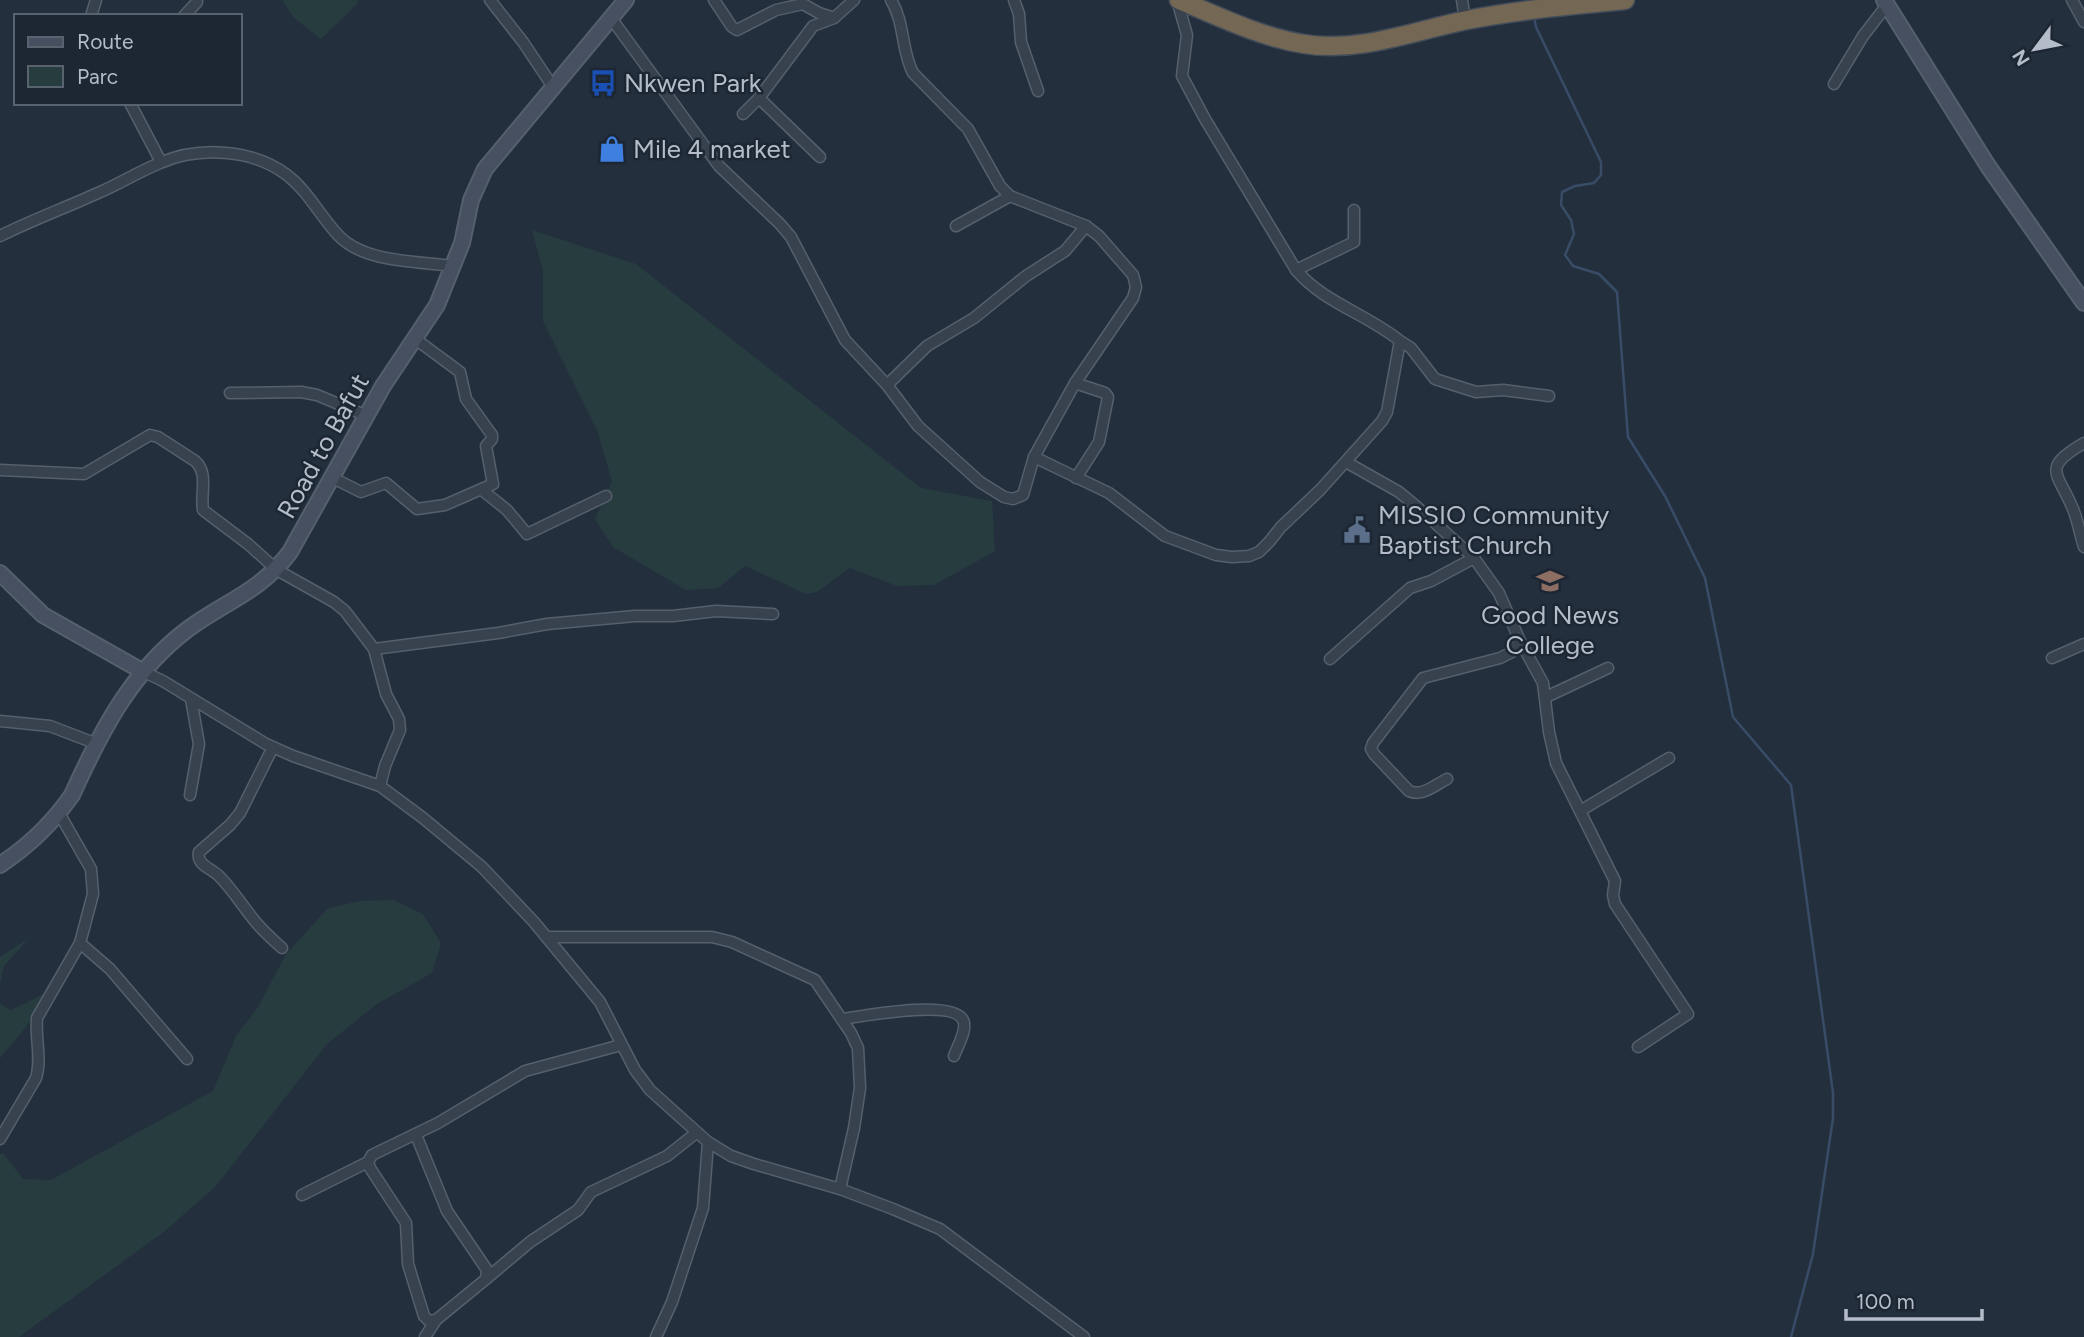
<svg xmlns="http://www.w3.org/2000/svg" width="2084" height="1337" font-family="Figtree,sans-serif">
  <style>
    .green { fill: #263c3f }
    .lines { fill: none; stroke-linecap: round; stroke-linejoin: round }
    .stream { stroke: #394c67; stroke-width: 2.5 }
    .street-casing { stroke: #565f6c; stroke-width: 13 }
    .secondary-casing { stroke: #565f6c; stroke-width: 18 }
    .highway-casing { stroke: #434c59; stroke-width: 21 }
    .street { stroke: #38414e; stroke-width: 10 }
    .secondary { stroke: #465061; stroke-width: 14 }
    .highway { stroke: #746855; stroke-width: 18 }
    .labels { text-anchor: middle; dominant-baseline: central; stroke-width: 5; stroke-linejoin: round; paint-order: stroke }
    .poi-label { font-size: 26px; fill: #b4bcc9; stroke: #1d2633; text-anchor: start }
    .street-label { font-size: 26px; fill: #b4bcc9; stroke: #1d2633 }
  </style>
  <rect width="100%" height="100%" fill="#242f3e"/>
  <g class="green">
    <polygon points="282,0 358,0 357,4 321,39 294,18"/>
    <polygon points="532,230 636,264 921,488 992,501 995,551 934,585 897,586 850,568 817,592 806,594 745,566 718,588 686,590 613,547 595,519 612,481 597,430 543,321 543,271"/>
    <polygon points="393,900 423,914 441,943 432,973 377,1004 327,1044 216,1186 165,1231 19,1337 0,1337 0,1154 3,1153 23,1179 51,1180 213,1091 236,1036 258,1007 286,954 328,908 360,901"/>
    <polygon points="29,938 4,966 0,984 0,957"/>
    <polygon points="46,993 26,1027 0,1058 0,1004 11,1010"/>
  </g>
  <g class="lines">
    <polyline class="stream" points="1534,17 1536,27 1601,162 1601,175 1594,183 1575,186 1562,192 1561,205 1571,220 1574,234 1565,255 1573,266 1599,274 1617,292 1628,437 1665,496 1705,578 1733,717 1791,785 1833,1093 1833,1118 1813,1254 1791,1337"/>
    <defs>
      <g id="street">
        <polyline points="490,0 523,42 553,87"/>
        <polyline points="714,0 732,27 737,30 776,10 803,4 819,13 834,18"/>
        <polyline points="1014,0 1019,14 1021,42 1038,91"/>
        <polyline points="1462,0 1465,20"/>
        <polyline points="2072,0 2084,22"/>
        <polyline points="91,16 96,0"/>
        <polyline points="184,16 197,2"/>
        <path d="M 611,18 L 719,166 L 780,224 L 791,237 L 845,340 L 887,385 L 918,426 L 980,482 L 1004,497 L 1013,499 L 1023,495 L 1034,457 L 1075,383 L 1133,298 L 1136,287 L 1133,275 L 1099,236 L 1086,226 L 1010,196 L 1000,186 L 968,129 L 913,73 C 901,50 905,23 891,0"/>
        <polyline points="1834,84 1863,36 1887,5"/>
        <polyline points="759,98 820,157"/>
        <polyline points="130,103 161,162"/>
        <polyline points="743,114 759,98 813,26 834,18 854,0"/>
        <polyline points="956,226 1010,196"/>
        <path d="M 0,236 C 32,220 65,208 98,193 C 119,184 138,172 160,163 C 199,146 253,149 287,175 C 308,191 320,216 338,235 C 364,263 417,261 453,266"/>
        <polyline points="1296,270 1354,242 1354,210"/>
        <polyline points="1400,341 1411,348 1435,379 1476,392 1503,390 1549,396"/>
        <polyline points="1075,383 1105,393 1108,397 1099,442 1076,478"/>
        <polyline points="887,385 927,346 974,318 1026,276 1065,251 1086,226"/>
        <polyline points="230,393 301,392 317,395 367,416"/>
        <path d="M 2084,443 C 2040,469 2058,472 2073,509 C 2078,521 2080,535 2084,547"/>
        <path d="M 1034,457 L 1109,493 L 1165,536 L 1216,555 L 1232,557 L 1249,556 L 1259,552 L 1269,542 L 1281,527 L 1320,490 L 1382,421 L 1387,412 L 1400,341 C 1367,314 1324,303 1296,270 L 1205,119 L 1182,76 L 1187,35 L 1177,0"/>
        <polyline points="1346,462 1399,492 1416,506 1474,558 1499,593 1520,641 1543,683 1549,732 1556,763 1615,881 1613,895 1615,904 1688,1014 1638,1047"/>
        <path d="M 0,470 L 84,474 L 150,435 L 158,437 L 195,461 C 209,473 200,494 203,510 L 248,544 L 277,570 L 334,602 L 345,611 L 374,649 L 386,694 L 399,719 L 400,730 L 385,766 L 380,786"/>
        <polyline points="333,478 361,492 386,483 417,509 445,505 493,484 486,446 492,439 492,435 466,399 460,372 414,338"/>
        <polyline points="482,490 507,510 527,534 606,496"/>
        <polyline points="374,649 498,633 547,624 635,616 673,616 716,611 773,614"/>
        <polyline points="2052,658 2084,644"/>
        <polyline points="1330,659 1410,588 1431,581 1474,558"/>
        <polyline points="142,671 163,681 266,744 293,756 380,786 423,818 482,867 534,922 600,1002 635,1070 650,1090 708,1142 731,1156 754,1164 840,1189 893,1209 940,1229 1084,1337"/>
        <polyline points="1546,697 1608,668"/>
        <polyline points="0,721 50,726 97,744"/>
        <path d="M 273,747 L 240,813 L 230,825 L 199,852 C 196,865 211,868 219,876 C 232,889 242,905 254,920 C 262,930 272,939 282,948"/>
        <path d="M 1447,779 C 1435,785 1422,797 1409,791 L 1374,754 L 1371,749 L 1373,743 L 1423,678 L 1500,658 L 1512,652 L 1520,641"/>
        <polyline points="190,795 199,744 191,699"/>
        <polyline points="1580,811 1669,758"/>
        <polyline points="547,937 712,937 732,942 815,980 851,1033 858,1048 860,1088 854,1128 840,1189"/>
        <polyline points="80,943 110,969 187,1059"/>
        <path d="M 842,1019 C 863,1016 953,999 963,1020 C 968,1029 957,1047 954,1056"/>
        <polyline points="416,1135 447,1211 487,1270 486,1279 436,1320 429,1321 424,1316 408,1264 406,1223 370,1168 368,1162 372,1155 438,1123 525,1071 621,1045"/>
        <path d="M 0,1139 L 36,1078 C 42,1059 35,1037 37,1018 L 80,943 L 93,894 L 91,869 L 59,813"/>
        <polyline points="302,1195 368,1162"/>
        <polyline points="486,1279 530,1242 578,1210 591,1192 667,1156 696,1133"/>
        <polyline points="425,1337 436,1320"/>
        <polyline points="656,1337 672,1302 703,1208 708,1142"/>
      </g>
      <g id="secondary">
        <polyline points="1884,0 1988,166 2084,303"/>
        <polyline points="0,573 43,615 142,671"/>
        <path d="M 0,865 C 30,845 52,824 72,795 C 101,731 131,672 188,629 C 226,601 260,592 290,552 L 383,386 L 437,305 L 462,243 L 471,200 L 485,169 L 626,0"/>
      </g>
      <path id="highway" d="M 1179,0 C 1220,17 1260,37 1304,44 C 1360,53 1413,31 1467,20 C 1519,10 1572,5 1625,0"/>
    </defs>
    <use href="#street" class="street-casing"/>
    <use href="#secondary" class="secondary-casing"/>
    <use href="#highway" class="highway-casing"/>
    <use href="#street" class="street"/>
    <use href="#secondary" class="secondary"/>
    <use href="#highway" class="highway"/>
  </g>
  <defs>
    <symbol id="bus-bare" viewBox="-9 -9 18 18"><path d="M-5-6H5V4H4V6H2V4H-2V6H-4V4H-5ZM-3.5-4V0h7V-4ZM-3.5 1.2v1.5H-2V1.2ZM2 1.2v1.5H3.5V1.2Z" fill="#1a4fb4" stroke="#1d2633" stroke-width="2.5" paint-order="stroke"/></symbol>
    <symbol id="shop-bare" viewBox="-9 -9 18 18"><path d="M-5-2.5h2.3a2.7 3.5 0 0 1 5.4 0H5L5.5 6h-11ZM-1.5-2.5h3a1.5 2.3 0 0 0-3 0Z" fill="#3f7fe0" stroke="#1d2633" stroke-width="2.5" paint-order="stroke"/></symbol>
    <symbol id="civic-bare" viewBox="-9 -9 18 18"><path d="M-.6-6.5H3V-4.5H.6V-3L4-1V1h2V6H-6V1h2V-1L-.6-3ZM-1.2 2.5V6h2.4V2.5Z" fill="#5c6f8a" stroke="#1d2633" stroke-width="2.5" paint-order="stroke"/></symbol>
    <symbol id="school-bare" viewBox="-9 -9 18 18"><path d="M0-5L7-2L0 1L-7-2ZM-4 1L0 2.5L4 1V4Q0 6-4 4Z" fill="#8d6e63" stroke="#1d2633" stroke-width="2.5" paint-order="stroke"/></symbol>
  </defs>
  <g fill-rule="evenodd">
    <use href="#bus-bare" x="584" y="64" width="38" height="38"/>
    <use href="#shop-bare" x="593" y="130" width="38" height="38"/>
    <use href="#civic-bare" x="1338" y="511" width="38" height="38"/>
    <use href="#school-bare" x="1531" y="562" width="38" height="38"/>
  </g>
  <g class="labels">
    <g class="poi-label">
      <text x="624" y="83">Nkwen Park</text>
      <text x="633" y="149">Mile 4 market</text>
      <text x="1378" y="515">MISSIO Community<tspan x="1378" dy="30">Baptist Church</tspan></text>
      <text x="1550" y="615" text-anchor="middle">Good News<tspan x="1550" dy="30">College</tspan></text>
    </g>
    <g class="street-label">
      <text transform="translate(323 446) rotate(-61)">Road to Bafut</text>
    </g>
  </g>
  <rect x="14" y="14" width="228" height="91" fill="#1d2633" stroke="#59626f" stroke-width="2"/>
  <rect x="28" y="37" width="35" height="10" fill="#465061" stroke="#59626f" stroke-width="2"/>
  <text x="77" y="49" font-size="21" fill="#b4bcc9">Route</text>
  <rect x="28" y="66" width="35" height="21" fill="#263c3f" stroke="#59626f" stroke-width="2"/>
  <text x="77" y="84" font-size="21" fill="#b4bcc9">Parc</text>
  <g transform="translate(2035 49) rotate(238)" stroke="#1d2633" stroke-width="5" paint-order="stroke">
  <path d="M0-5L12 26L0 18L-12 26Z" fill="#b4bcc9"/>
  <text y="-10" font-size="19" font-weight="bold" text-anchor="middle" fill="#b4bcc9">N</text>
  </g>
  <path d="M1846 1309v10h136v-10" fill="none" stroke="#b4bcc9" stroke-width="3.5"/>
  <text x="1856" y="1309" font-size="21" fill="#b4bcc9" stroke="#1d2633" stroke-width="5" paint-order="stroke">100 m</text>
</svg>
